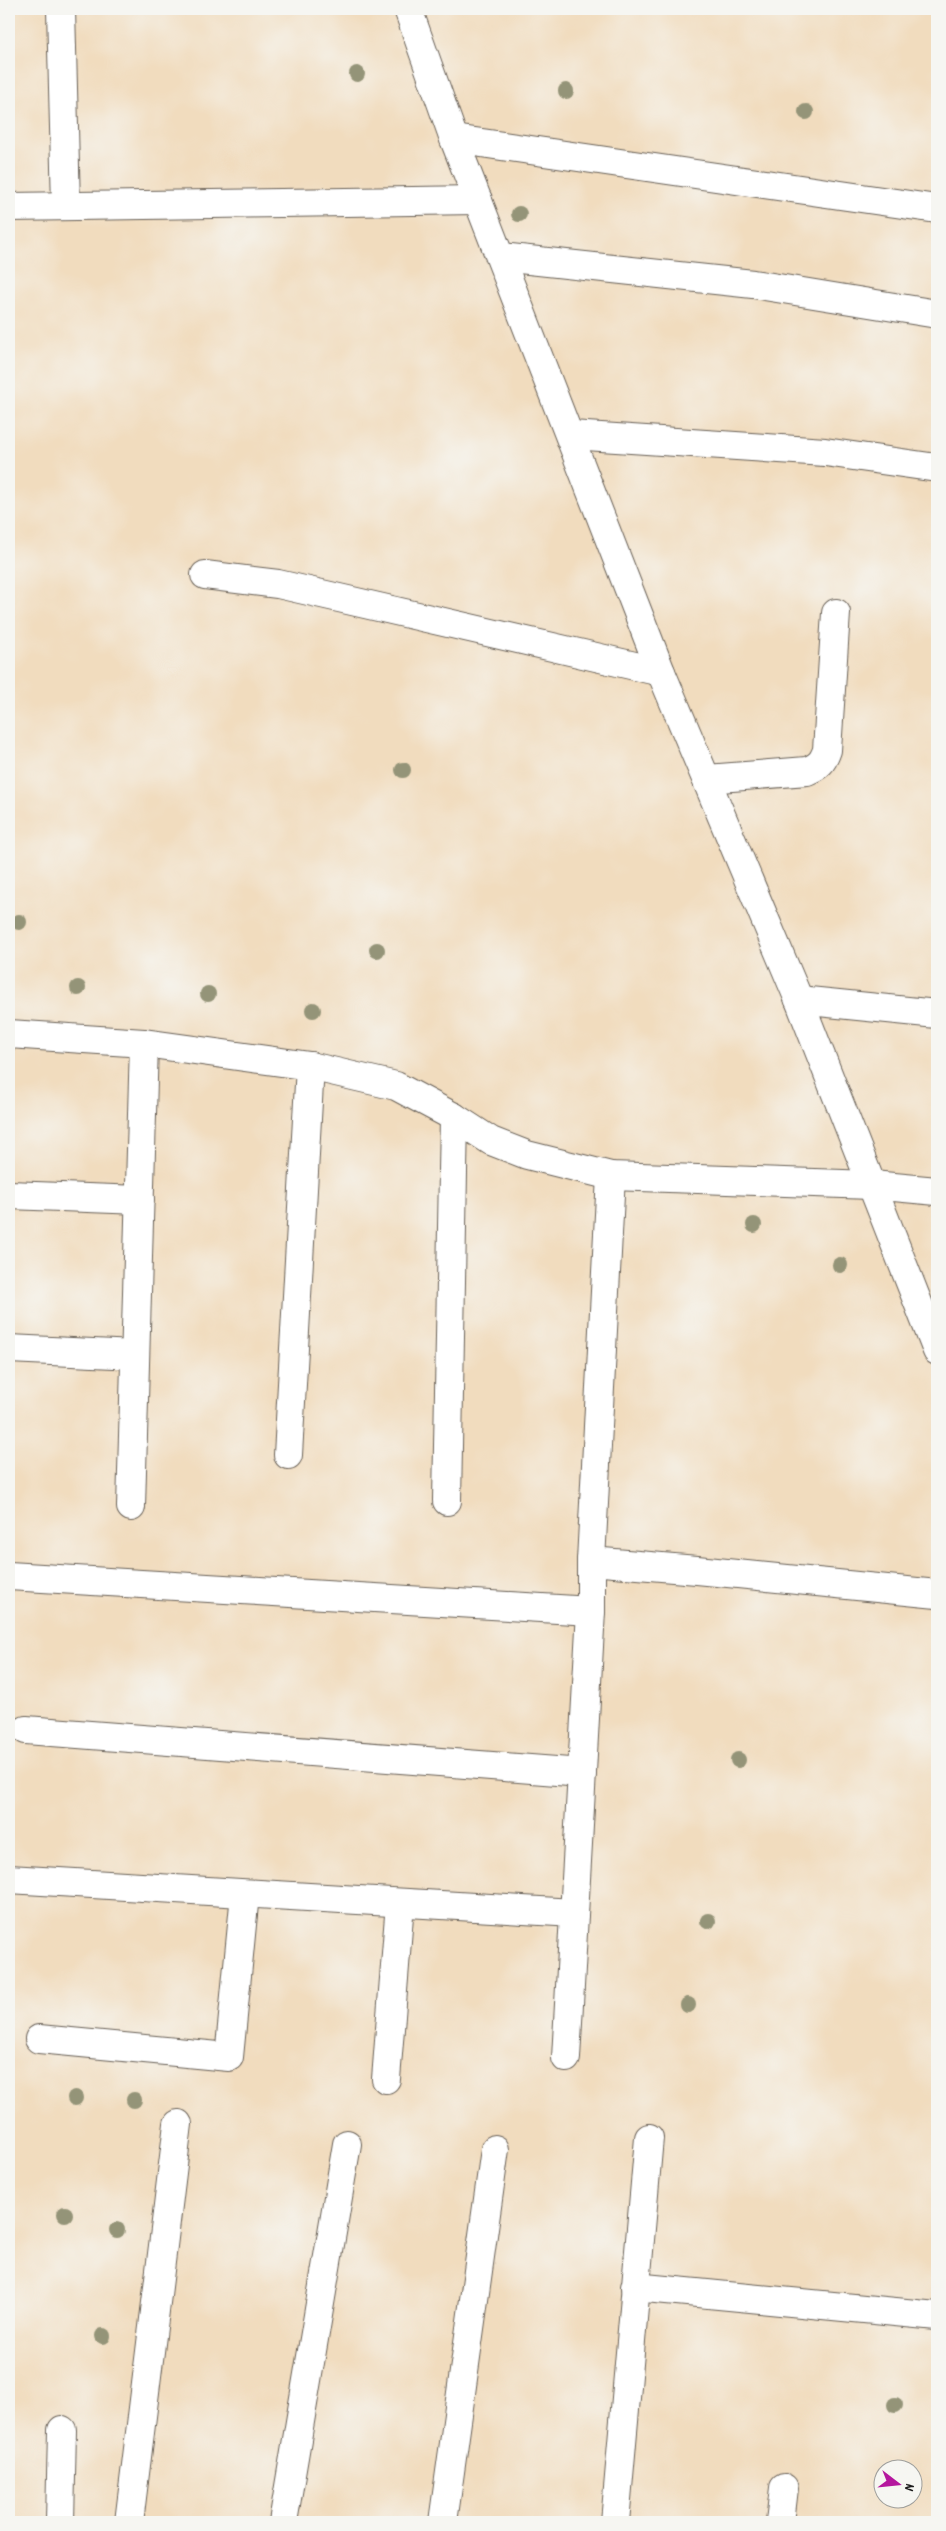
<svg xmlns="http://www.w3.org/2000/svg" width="946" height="2531" font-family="Dekko,sans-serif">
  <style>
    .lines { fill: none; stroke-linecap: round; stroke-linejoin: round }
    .minor-casing { stroke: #675f55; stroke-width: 30 }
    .minor { stroke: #fff; stroke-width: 28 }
    .tree { fill: #949478 }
  </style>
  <rect width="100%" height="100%" fill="#f6f6f2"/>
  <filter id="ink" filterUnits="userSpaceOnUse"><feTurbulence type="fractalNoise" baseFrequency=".02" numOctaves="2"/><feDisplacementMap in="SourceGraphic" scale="10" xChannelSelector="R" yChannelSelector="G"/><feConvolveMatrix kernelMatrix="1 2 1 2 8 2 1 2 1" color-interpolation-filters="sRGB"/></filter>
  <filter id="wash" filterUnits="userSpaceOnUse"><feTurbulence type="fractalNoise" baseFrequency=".0096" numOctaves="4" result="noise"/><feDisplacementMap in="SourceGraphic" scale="20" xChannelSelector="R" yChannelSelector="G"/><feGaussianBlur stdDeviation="1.12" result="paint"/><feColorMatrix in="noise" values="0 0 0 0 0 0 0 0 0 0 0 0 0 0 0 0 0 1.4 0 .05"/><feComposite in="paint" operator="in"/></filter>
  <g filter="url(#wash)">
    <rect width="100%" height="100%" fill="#f1dcbe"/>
  </g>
  <g filter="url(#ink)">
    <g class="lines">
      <defs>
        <g id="minor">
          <polyline points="61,9 66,206"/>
          <polyline points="408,9 454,139 661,672 799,1000 937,1351"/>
          <polyline points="454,139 937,209"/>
          <polyline points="9,207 478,200"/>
          <polyline points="501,257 753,284 937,314"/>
          <polyline points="571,435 825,452 937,468"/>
          <polyline points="205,575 278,584 661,672"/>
          <path d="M 707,779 L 807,771 C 819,766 823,762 827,750 L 836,613"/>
          <polyline points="799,1000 937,1014"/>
          <polyline points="9,1034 144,1043 310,1066 396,1086 454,1117 491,1141 527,1155 611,1176 872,1185 937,1191"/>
          <polyline points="9,1195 140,1200"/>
          <polyline points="9,1349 135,1355"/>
          <polyline points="288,1455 310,1066"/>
          <polyline points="447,1501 454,1117"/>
          <polyline points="131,1507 144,1043"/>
          <polyline points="591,1561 697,1570 937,1594"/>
          <polyline points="9,1576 591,1611"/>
          <polyline points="26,1730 582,1773"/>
          <polyline points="9,1879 574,1913"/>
          <polyline points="39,2039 229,2057 245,1894"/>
          <polyline points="566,2058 591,1611 591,1561 611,1176"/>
          <polyline points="386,2079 400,1903"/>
          <polyline points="635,2287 937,2316"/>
          <polyline points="60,2522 62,2430"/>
          <polyline points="129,2522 178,2124"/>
          <polyline points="283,2522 347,2144"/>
          <polyline points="443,2522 495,2149"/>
          <polyline points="615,2522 649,2138"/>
          <polyline points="780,2522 784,2488"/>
        </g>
      </defs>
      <use href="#minor" class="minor-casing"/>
      <use href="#minor" class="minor"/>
    </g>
    <g class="tree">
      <circle cx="357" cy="74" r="8"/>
      <circle cx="566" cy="91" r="8"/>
      <circle cx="806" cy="112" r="8"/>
      <circle cx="519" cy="214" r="8"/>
      <circle cx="403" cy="770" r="8"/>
      <circle cx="19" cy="922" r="8"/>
      <circle cx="377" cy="950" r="8"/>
      <circle cx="78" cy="988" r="8"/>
      <circle cx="208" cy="994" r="8"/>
      <circle cx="313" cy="1010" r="8"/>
      <circle cx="754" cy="1225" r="8"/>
      <circle cx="840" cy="1265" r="8"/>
      <circle cx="738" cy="1760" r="8"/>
      <circle cx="708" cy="1921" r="8"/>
      <circle cx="688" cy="2005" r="8"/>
      <circle cx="75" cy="2098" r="8"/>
      <circle cx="134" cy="2100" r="8"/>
      <circle cx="65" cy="2214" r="8"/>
      <circle cx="117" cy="2230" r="8"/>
      <circle cx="103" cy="2336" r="8"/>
      <circle cx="895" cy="2405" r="8"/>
    </g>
  </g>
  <rect width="946" height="2531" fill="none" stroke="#f6f6f2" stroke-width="30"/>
  <g transform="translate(898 2484) rotate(106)"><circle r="24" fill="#f6f6f2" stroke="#9f9f9c"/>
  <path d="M0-4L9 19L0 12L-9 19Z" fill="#b5179e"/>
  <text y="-8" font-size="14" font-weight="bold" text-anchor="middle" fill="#1c1c1c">N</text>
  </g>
</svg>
